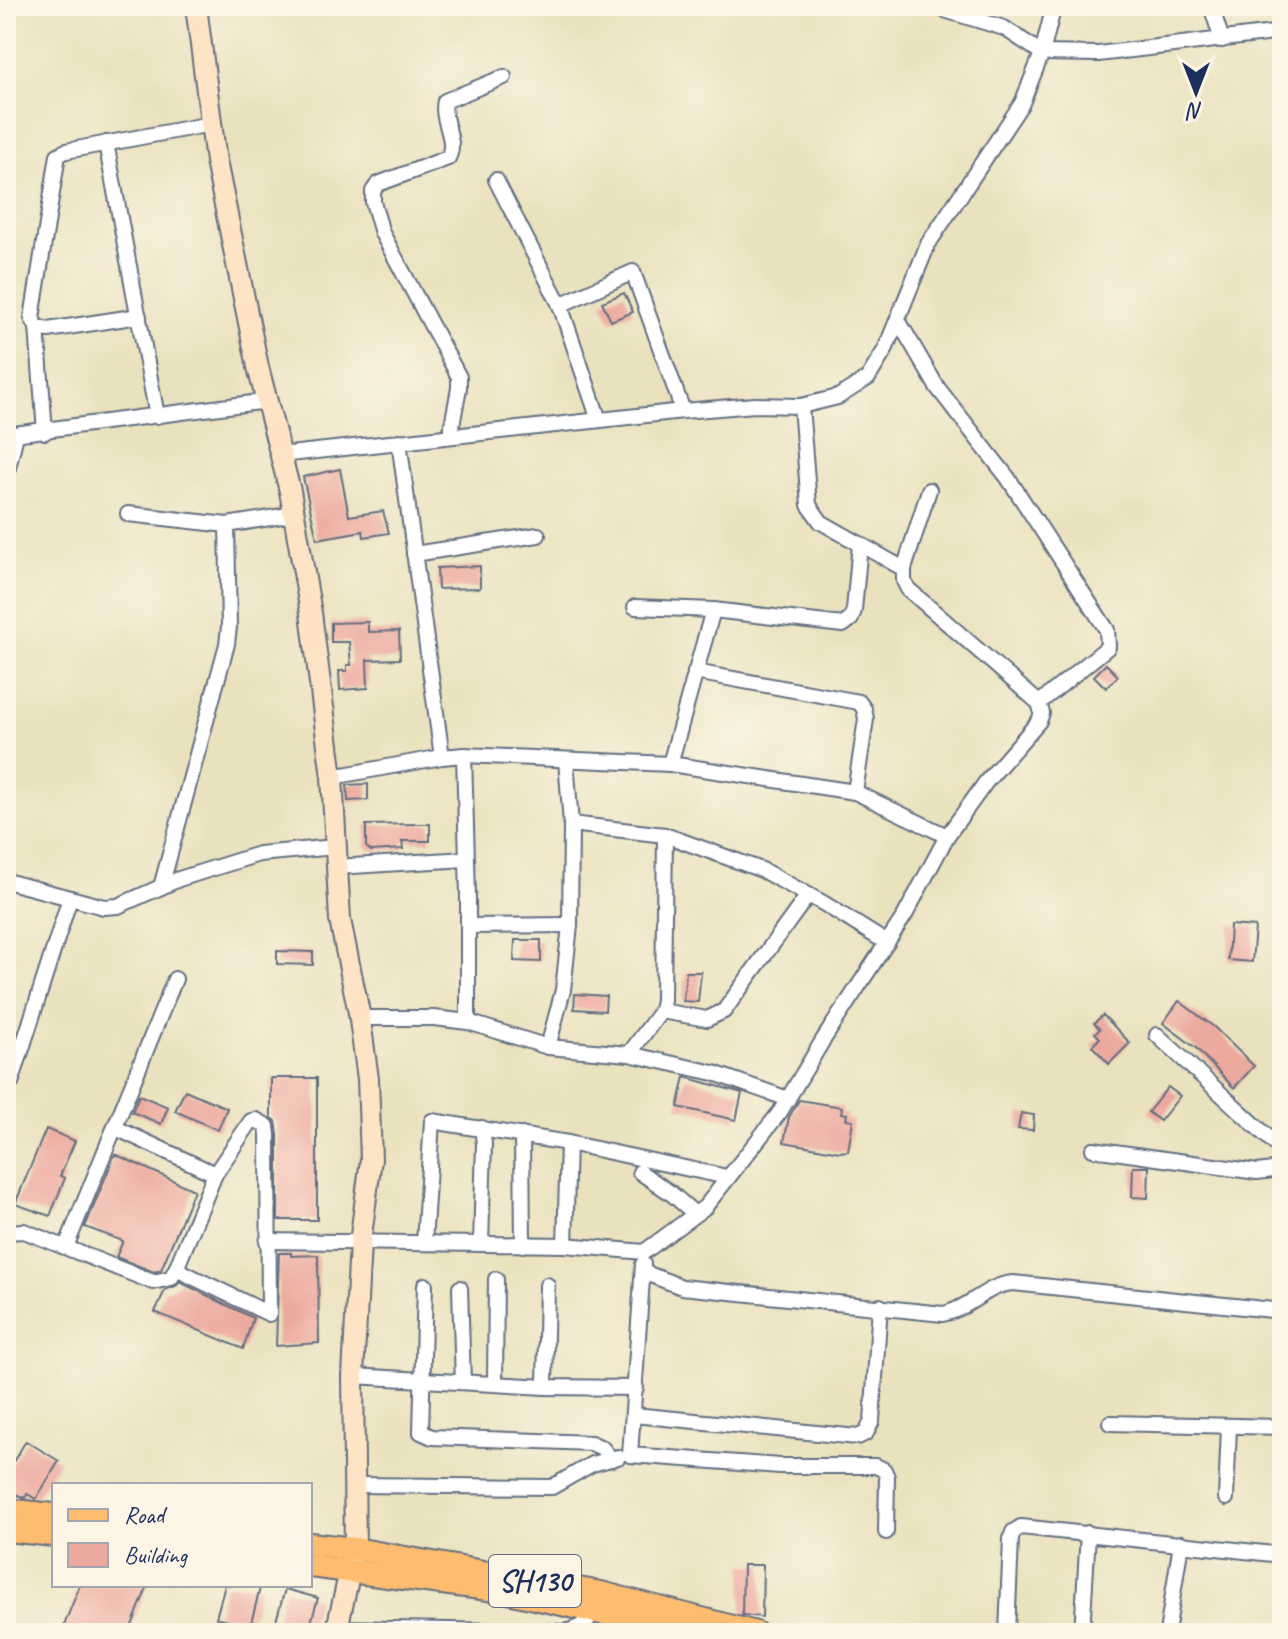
<svg xmlns="http://www.w3.org/2000/svg" width="1288" height="1639" font-family="Caveat,sans-serif">
  <style>
    .building { fill: #eda99e }
    .lines { fill: none; stroke-linecap: round; stroke-linejoin: round }
    .street-casing { stroke: #636e80; stroke-width: 18 }
    .secondary-casing { stroke: #636e80; stroke-width: 24 }
    .primary-casing { stroke: #636e80; stroke-width: 26 }
    .street { stroke: #fff; stroke-width: 14 }
    .secondary { stroke: #fee4c5; stroke-width: 20 }
    .primary { stroke: #fdbc6f; stroke-width: 22 }
    .labels { text-anchor: middle; dominant-baseline: central; stroke-width: 8; stroke-linejoin: round; paint-order: stroke }
    .shield { fill: #fcf5e5; stroke: #5e6a86; stroke-width: 2 }
    .shield-label { font-size: 30px; font-weight: bold; fill: #1b2f5e }
  </style>
  <rect width="100%" height="100%" fill="#fcf5e5"/>
  <filter id="ink" filterUnits="userSpaceOnUse"><feTurbulence type="fractalNoise" baseFrequency=".0125" numOctaves="2"/><feDisplacementMap in="SourceGraphic" scale="16" xChannelSelector="R" yChannelSelector="G"/><feConvolveMatrix kernelMatrix="1 2 1 2 8 2 1 2 1" color-interpolation-filters="sRGB"/></filter>
  <filter id="wash" filterUnits="userSpaceOnUse"><feTurbulence type="fractalNoise" baseFrequency=".006" numOctaves="4" result="noise"/><feDisplacementMap in="SourceGraphic" scale="32" xChannelSelector="R" yChannelSelector="G"/><feGaussianBlur stdDeviation="1.8" result="paint"/><feColorMatrix in="noise" values="0 0 0 0 0 0 0 0 0 0 0 0 0 0 0 0 0 1.4 0 .05"/><feComposite in="paint" operator="in"/></filter>
  <g filter="url(#wash)">
    <rect width="100%" height="100%" fill="#eae2be"/>
    <g id="blocks">
      <g class="building">
        <polygon points="624,293 633,312 611,321 602,302"/>
        <polygon points="340,469 349,516 383,511 389,533 364,537 363,531 317,539 303,477"/>
        <polygon points="480,566 480,588 438,589 437,568"/>
        <polygon points="368,622 368,632 399,631 400,659 367,660 368,688 340,690 339,671 347,671 347,665 351,665 349,642 331,642 331,623"/>
        <polygon points="1106,664 1118,676 1106,688 1094,676"/>
        <polygon points="368,784 368,800 348,801 347,785"/>
        <polygon points="416,824 430,824 430,841 402,841 403,849 371,851 366,847 366,825"/>
        <polygon points="1230,925 1255,927 1252,962 1228,960"/>
        <polygon points="515,940 541,940 541,962 514,961"/>
        <polygon points="277,951 313,952 313,965 277,964"/>
        <polygon points="686,972 701,972 698,1002 683,1001"/>
        <polygon points="575,994 606,996 605,1011 574,1009"/>
        <polygon points="1179,1001 1214,1027 1254,1066 1234,1088 1196,1048 1163,1023"/>
        <polygon points="1103,1015 1130,1043 1109,1064 1092,1046 1100,1038 1095,1033 1100,1029 1094,1023"/>
        <polygon points="685,1077 742,1093 736,1120 678,1107"/>
        <polygon points="271,1078 317,1078 317,1220 278,1220 278,1135 276,1121 271,1117"/>
        <polygon points="1168,1087 1180,1096 1160,1121 1148,1112"/>
        <polygon points="185,1090 227,1108 218,1130 175,1111"/>
        <polygon points="139,1095 168,1107 161,1124 132,1112"/>
        <polygon points="799,1100 842,1107 841,1113 847,1114 846,1119 853,1120 848,1151 840,1152 784,1142 789,1117"/>
        <polygon points="1021,1113 1034,1115 1033,1130 1018,1129"/>
        <polygon points="46,1129 75,1141 60,1176 65,1178 50,1216 15,1204"/>
        <polygon points="115,1154 194,1190 161,1270 154,1272 116,1257 123,1241 85,1227"/>
        <polygon points="1133,1167 1149,1167 1148,1198 1132,1197"/>
        <polygon points="279,1253 291,1253 291,1256 318,1255 319,1343 276,1346"/>
        <polygon points="180,1282 253,1318 243,1349 155,1312 165,1290 176,1286"/>
        <polygon points="26,1441 59,1461 36,1499 27,1494 25,1498 15,1494 13,1497 6,1496 6,1473"/>
        <polygon points="743,1565 763,1565 762,1617 742,1615"/>
        <polygon points="80,1585 148,1585 129,1633 61,1633"/>
        <polygon points="225,1585 249,1585 260,1588 250,1627 216,1618"/>
        <polygon points="285,1589 318,1598 308,1633 291,1633 274,1628"/>
      </g>
    </g>
  </g>
  <g filter="url(#ink)">
    <use href="#blocks" fill-opacity="0" stroke="#636e80" stroke-width="2"/>
    <g class="lines">
      <defs>
        <g id="street">
          <polyline points="931,6 1004,28 1042,53 1098,54 1282,32"/>
          <polyline points="1211,6 1222,40"/>
          <polyline points="106,143 157,416"/>
          <polyline points="496,180 560,305 599,420"/>
          <polyline points="560,305 633,272 683,411"/>
          <polyline points="139,316 48,330 37,327 32,318 58,155 66,151 211,124"/>
          <polyline points="898,320 937,387 1008,478 1107,630 1108,647 1039,703"/>
          <polyline points="37,327 45,432"/>
          <polyline points="801,406 809,505 821,522 904,569"/>
          <polyline points="6,435 267,401"/>
          <path d="M 450,436 L 459,388 L 459,377 L 382,233 L 373,202 L 373,191 L 378,184 L 448,158 C 458,139 440,121 445,101 L 504,77"/>
          <polyline points="399,441 442,757"/>
          <polyline points="280,455 683,411 755,405 801,406 838,397 868,378 885,350 928,244 1022,103 1042,53 1054,6"/>
          <polyline points="6,476 16,435"/>
          <polyline points="128,514 227,525 294,514"/>
          <polyline points="414,554 538,535"/>
          <polyline points="635,607 713,610 843,625 851,619 854,610 860,544"/>
          <polyline points="695,672 859,702 864,709 866,719 855,792"/>
          <polyline points="464,755 468,896 468,1022"/>
          <polyline points="566,760 571,824 665,835 762,870 823,903 887,943"/>
          <polyline points="670,764 713,610"/>
          <polyline points="332,777 442,757 464,755 670,764 855,792 947,836"/>
          <polyline points="336,867 466,859"/>
          <polyline points="6,881 104,907 118,906 179,879 259,854 335,847"/>
          <polyline points="161,887 227,644 229,627 227,525"/>
          <polyline points="468,926 570,925"/>
          <polyline points="661,1011 707,1019 724,1011 808,895"/>
          <polyline points="360,1018 434,1018 468,1022 548,1047 629,1054 714,1073 788,1099"/>
          <polyline points="1157,1035 1282,1150"/>
          <polyline points="548,1047 563,990 570,925 571,824"/>
          <polyline points="629,1054 661,1011 663,1000 665,835"/>
          <polyline points="11,1083 70,898"/>
          <polygon points="256,1120 267,1126 268,1135 269,1314 176,1269 215,1174 251,1121"/>
          <polyline points="116,1128 215,1174"/>
          <polyline points="522,1135 523,1245"/>
          <polyline points="1093,1149 1257,1172 1273,1170 1282,1163"/>
          <polyline points="640,1172 672,1194 695,1214"/>
          <polyline points="6,1232 24,1231 153,1282 171,1278 176,1269"/>
          <polyline points="267,1241 565,1245 644,1252 705,1207 780,1112 823,1040 905,915 947,836 986,782 1039,721 1042,713 1039,703 908,589 904,581 904,569 929,490"/>
          <polyline points="424,1243 432,1121 568,1143 727,1177"/>
          <polyline points="481,1244 484,1144 482,1128"/>
          <polyline points="565,1245 568,1143"/>
          <polyline points="66,1247 175,979"/>
          <polyline points="643,1264 630,1455 780,1466 876,1466 884,1470 887,1477 886,1532"/>
          <path d="M 643,1272 L 682,1287 L 943,1314 C 969,1309 986,1285 1013,1283 L 1282,1311"/>
          <polyline points="425,1285 421,1432 432,1437 591,1443 602,1448 611,1459"/>
          <polyline points="460,1288 463,1382"/>
          <polyline points="353,1376 545,1387 636,1388"/>
          <polyline points="495,1383 496,1279"/>
          <polyline points="545,1387 547,1285"/>
          <polyline points="634,1415 858,1437 866,1433 872,1421 880,1306"/>
          <polyline points="1110,1423 1282,1427"/>
          <polyline points="355,1485 552,1487 592,1464 618,1457"/>
          <polyline points="1226,1498 1229,1427"/>
          <path d="M 337,1628 L 565,1632 C 580,1628 586,1624 595,1611"/>
          <polyline points="1007,1633 1011,1539 1013,1532 1021,1527 1282,1555"/>
          <polyline points="1082,1633 1088,1533"/>
          <polyline points="1167,1633 1181,1543"/>
        </g>
        <polyline id="secondary" points="196,6 216,161 258,367 290,491 311,613 332,777 340,920 359,1013 368,1079 371,1159 360,1243 353,1376 355,1549 336,1633"/>
        <g id="primary">
          <polyline points="6,1510 54,1515"/>
          <polyline points="6,1530 54,1535"/>
          <polyline points="310,1544 355,1549 601,1593 756,1633"/>
          <polyline points="310,1566 504,1591 690,1633"/>
        </g>
      </defs>
      <use href="#street" class="street-casing"/>
      <use href="#secondary" class="secondary-casing"/>
      <use href="#primary" class="primary-casing"/>
      <use href="#street" class="street"/>
      <use href="#secondary" class="secondary"/>
      <use href="#primary" class="primary"/>
    </g>
  </g>
  <g class="labels">
    <rect class="shield" x="489" y="1555" width="92" height="52" rx="6"/>
    <g class="shield-label">
      <text x="535" y="1581">SH130</text>
    </g>
  </g>
  <rect width="1288" height="1639" fill="none" stroke="#fcf5e5" stroke-width="32"/>
  <rect x="52" y="1483" width="260" height="104" fill="#fcf5e5" stroke="#a2a6af" stroke-width="2"/>
  <rect x="68" y="1509" width="40" height="12" fill="#fdbc6f" stroke="#a2a6af" stroke-width="2"/>
  <text x="124" y="1523" font-size="24" fill="#1b2f5e">Road</text>
  <rect x="68" y="1543" width="40" height="24" fill="#eda99e" stroke="#a2a6af" stroke-width="2"/>
  <text x="124" y="1563" font-size="24" fill="#1b2f5e">Building</text>
  <g transform="translate(1196 92) rotate(180)" stroke="#fcf5e5" stroke-width="6" paint-order="stroke">
  <path d="M0-6L14 30L0 20L-14 30Z" fill="#1b2f5e"/>
  <text y="-12" font-size="22" font-weight="bold" text-anchor="middle" fill="#1b2f5e">N</text>
  </g>
</svg>
